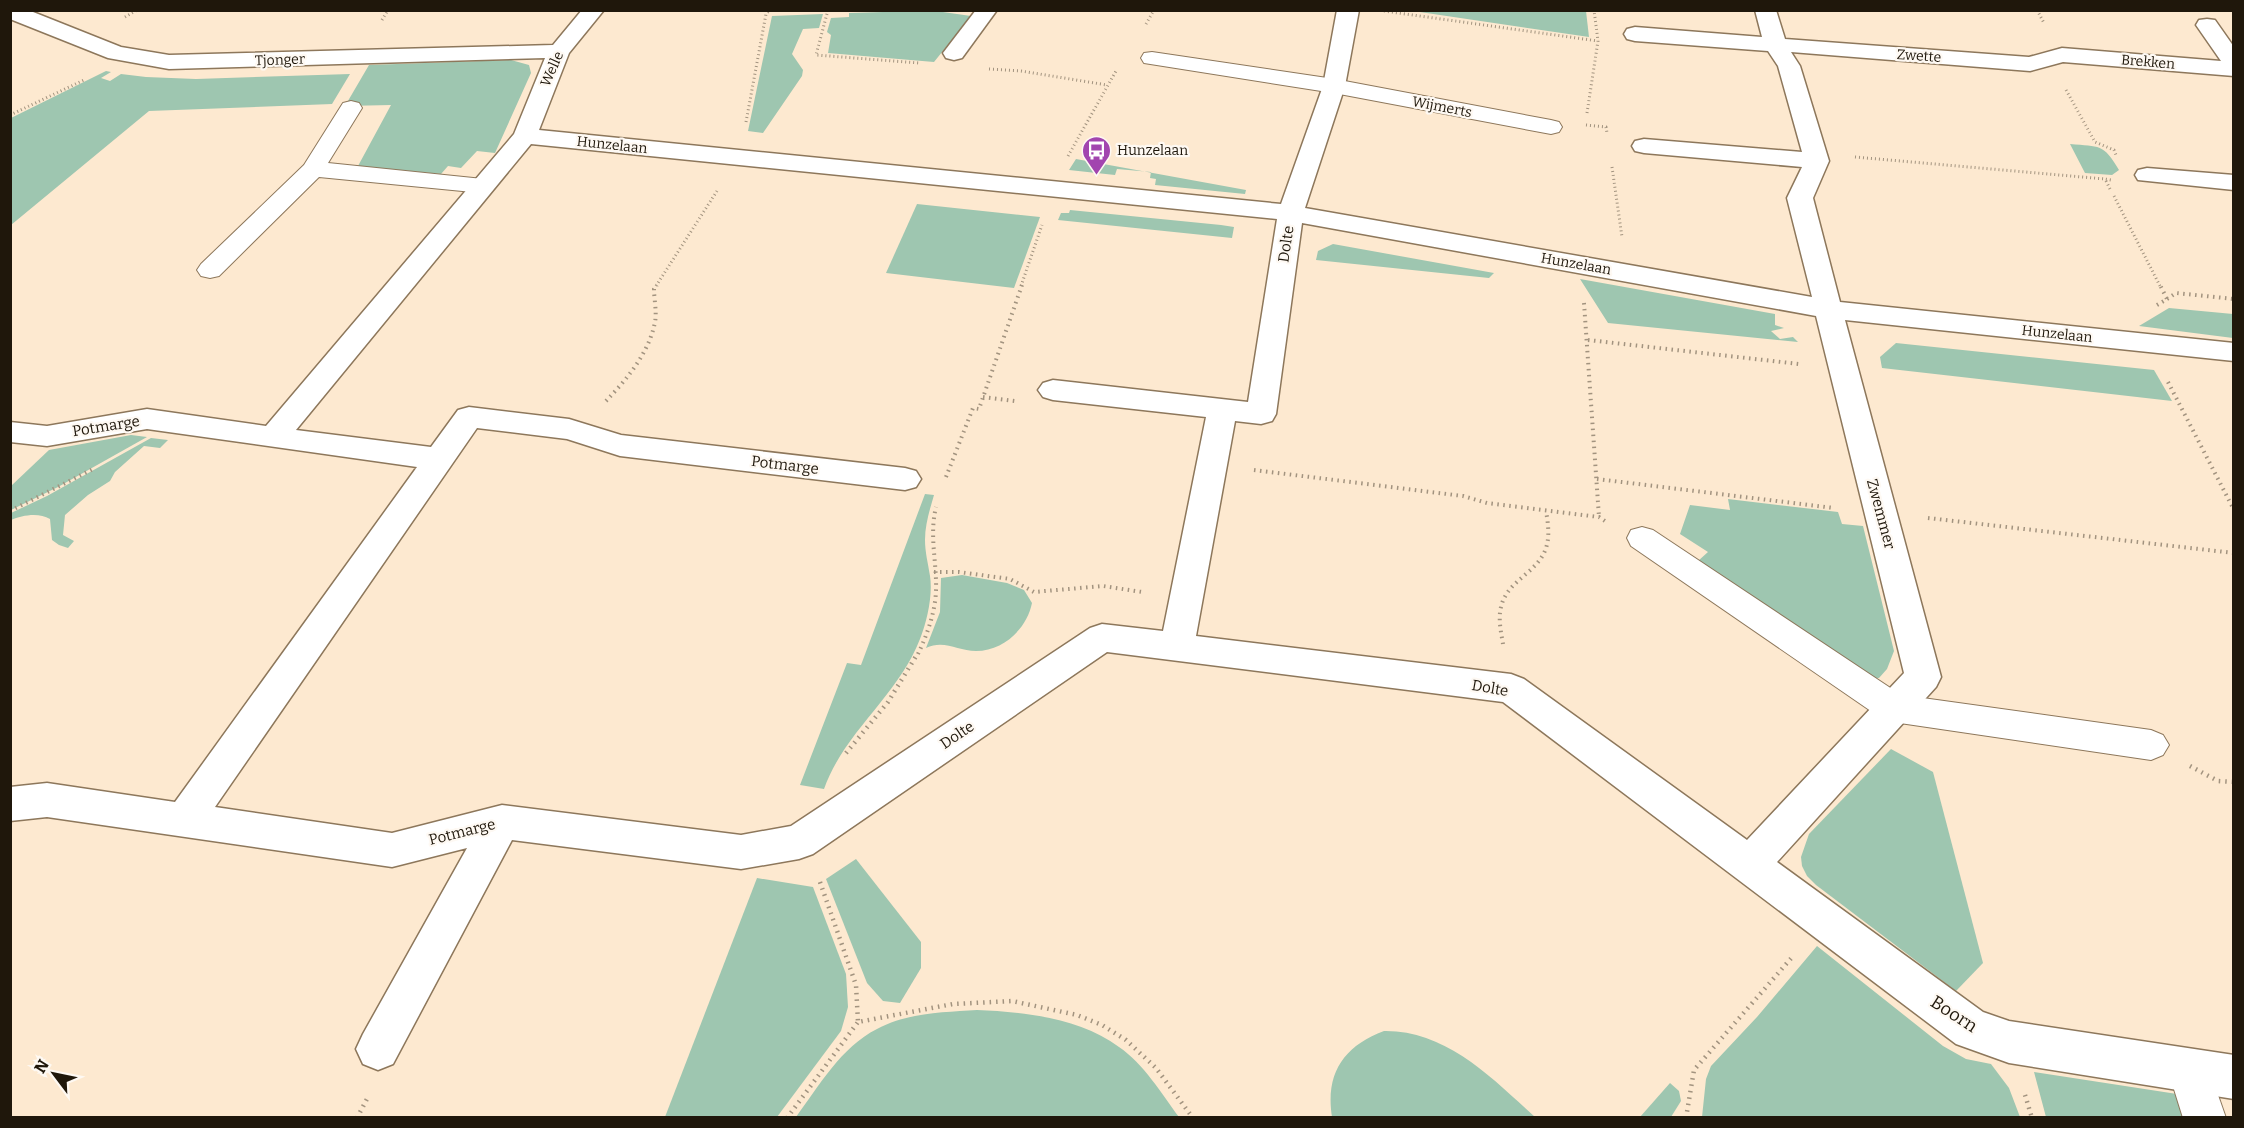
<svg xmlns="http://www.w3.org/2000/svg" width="2244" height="1128" font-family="Bitter,serif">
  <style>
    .green { fill: #9ec6b0 }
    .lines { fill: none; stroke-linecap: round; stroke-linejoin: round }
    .service-casing { stroke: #8d775b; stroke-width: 2 }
    .minor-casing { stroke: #8d775b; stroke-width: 3 }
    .path-far2 { stroke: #a2937f; stroke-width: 3; stroke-dasharray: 1 3; stroke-linecap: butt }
    .path-far1 { stroke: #a2937f; stroke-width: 4; stroke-dasharray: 1.5 4.5; stroke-linecap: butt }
    .path { stroke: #a2937f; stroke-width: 4.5; stroke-dasharray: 1.5 5; stroke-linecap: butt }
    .service { fill: #fff; fill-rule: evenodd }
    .minor { fill: #fff; fill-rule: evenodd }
    .labels { text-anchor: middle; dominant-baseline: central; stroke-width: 4.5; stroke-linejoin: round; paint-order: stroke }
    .far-street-label { font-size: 14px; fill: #1f170b; stroke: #fef9f3 }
    .far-poi-label { font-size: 14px; fill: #1f170b; stroke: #fef9f3; text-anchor: start }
    .street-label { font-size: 15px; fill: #1f170b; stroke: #fef9f3 }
    .near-street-label { font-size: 18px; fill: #1f170b; stroke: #fef9f3 }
  </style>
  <rect width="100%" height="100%" fill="#fde9d0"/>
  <g class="green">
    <polygon points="917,11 936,11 971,16 934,62 828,53 831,35 827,32 831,18 849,17 849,13"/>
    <polygon points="1413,11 1586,11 1589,37"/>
    <polygon points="823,14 819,28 803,29 792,54 803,70 802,76 763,133 748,131 772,16"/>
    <polygon points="511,60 529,65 531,73 495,153 477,151 461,168 448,166 441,174 358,166 391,105 345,106 369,65"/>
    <polygon points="106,71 111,72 101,78 110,81 121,74 146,77 196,79 350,74 332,104 149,111 11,225 11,118"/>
    <path d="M 2070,144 C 2100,147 2103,143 2119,170 L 2112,175 L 2085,173 Z"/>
    <polygon points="1076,159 1246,190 1245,194 1155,185 1156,179 1150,178 1151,172 1117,169 1115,175 1069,170"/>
    <polygon points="917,204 1040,217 1014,288 886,273"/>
    <polygon points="1070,210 1221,225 1234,227 1232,238 1058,220 1061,213 1069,213"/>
    <polygon points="1333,244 1494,273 1489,278 1316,260 1318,251"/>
    <polygon points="1580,279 1775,314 1775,325 1784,328 1771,331 1780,339 1793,337 1798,342 1608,323"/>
    <polygon points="2169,308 2233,314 2233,338 2139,326"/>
    <polygon points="1896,343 2154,370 2172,401 1882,368 1880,357"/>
    <polygon points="131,435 147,437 58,487 11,510 11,486 49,450"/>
    <path d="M 151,438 L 168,440 L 160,448 L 144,446 L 115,472 L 110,481 L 88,495 L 65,515 L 63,535 L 74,541 L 68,548 L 59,545 L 52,540 L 50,519 C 39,512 22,515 11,520 L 11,513 L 47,496 Z"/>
    <path d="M 925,494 L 934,495 C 930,509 925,524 925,540 C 925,552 928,563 930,576 C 933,595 927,621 920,639 C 898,696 844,732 824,789 L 800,785 L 847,663 L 861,665 Z"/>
    <polygon points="1728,499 1838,512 1842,524 1863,526 1894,651 1887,669 1879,678 1875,678 1698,561 1708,552 1680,534 1690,505 1730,510"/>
    <path d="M 962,575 L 1007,583 L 1024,590 L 1032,603 C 1027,628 1004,651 976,651 C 958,651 944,639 926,648 L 940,612 L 941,578 Z"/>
    <polygon points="1891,749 1933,772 1983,963 1956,991 1816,885 1807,876 1802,866 1801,857 1809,834"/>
    <polygon points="856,859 921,942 921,968 900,1003 883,1001 867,983 826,879"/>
    <polygon points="757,878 813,887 846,974 848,1007 841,1031 777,1117 665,1117"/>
    <polygon points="1817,946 1943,1046 1966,1059 1991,1064 2009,1088 2020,1117 1702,1117 1706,1079 1711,1066 1757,1017"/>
    <path d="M 977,1010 C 1024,1012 1080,1018 1119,1047 C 1144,1064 1161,1093 1179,1117 L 796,1117 C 819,1086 841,1047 877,1029 C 906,1013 945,1012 977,1010 Z"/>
    <path d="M 1384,1031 C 1446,1030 1492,1078 1535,1117 L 1332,1117 C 1325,1073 1344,1046 1384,1031 Z"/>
    <polygon points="2034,1072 2177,1094 2185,1117 2046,1117"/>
    <polygon points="1670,1083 1679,1091 1681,1101 1671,1117 1640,1117"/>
  </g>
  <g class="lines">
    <defs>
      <g id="service">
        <polygon points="1152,52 1334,79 1551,120 1559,122 1562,127 1559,132 1551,134 1334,93 1144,63 1141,58 1144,53"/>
        <polygon points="351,101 359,103 362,108 328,163 483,179 491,181 495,186 491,191 483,193 319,177 219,276 210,278 201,276 197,270 201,264 304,165 343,103"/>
        <polygon points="1642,527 1653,530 1901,695 2151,730 2163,735 2169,745 2163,755 2151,760 1893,722 1881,718 1631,546 1627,538 1631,530"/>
        <polygon points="2189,1049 2204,1055 2226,1118 2183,1118 2168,1070 2174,1055"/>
      </g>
      <g id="minor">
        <path d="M 10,10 L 28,10 L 121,47 L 169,55 L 553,45 L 582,10 L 604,10 L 569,53 L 539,130 L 1281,204 L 1323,86 L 1337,10 L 1359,10 L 1345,86 L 1305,208 L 1812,297 L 1787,198 L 1802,167 L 1644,153 L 1635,151 L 1632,146 L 1635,141 L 1644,139 L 1802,152 L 1778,66 L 1768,51 L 1635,41 L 1627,39 L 1624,34 L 1627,29 L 1635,27 L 1762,37 L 1755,10 L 1776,10 L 1785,39 L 2029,57 L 2062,48 L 2221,61 L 2196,25 L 2199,20 L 2207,19 L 2215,20 L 2234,47 L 2234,76 L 2063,62 L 2030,71 L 1791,52 L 1800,66 L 1829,161 L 1813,198 L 1840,302 L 2234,343 L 2234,361 L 1845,320 L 1941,677 L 1936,687 L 1777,862 L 1983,1012 L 2009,1021 L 2234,1055 L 2234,1099 L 2009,1063 L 1956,1044 L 1503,702 L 1107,652 L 813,854 L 799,859 L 741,869 L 512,840 L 393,1064 L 378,1070 L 363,1064 L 356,1049 L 363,1034 L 467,848 L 392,867 L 47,817 L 10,821 L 10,787 L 47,783 L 175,802 L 417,467 L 147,429 L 47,446 L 10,442 L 10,422 L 47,426 L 147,409 L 266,426 L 514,134 L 545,58 L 169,69 L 108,58 L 10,19 ZM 531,144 L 1277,219 L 1248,402 L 1053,380 L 1043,383 L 1038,390 L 1043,397 L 1053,400 L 1206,417 L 1163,631 L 1102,624 L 1090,628 L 791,826 L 741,835 L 502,805 L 392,833 L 215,807 L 477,428 L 567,439 L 620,456 L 905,490 L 916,487 L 921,479 L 916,471 L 905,468 L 621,435 L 569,419 L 469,407 L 458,410 L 431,447 L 296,430 ZM 1302,223 L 1816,316 L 1904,673 L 1747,840 L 1524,679 L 1511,674 L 1196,636 L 1235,421 L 1261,424 L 1272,421 L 1276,414 Z"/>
        <polygon points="976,10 997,10 962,58 954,60 946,58 943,53"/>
        <polygon points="2147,168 2234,175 2234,190 2138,180 2135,175 2138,170"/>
      </g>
    </defs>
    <use href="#service" class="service-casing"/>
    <use href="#minor" class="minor-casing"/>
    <g class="path-far2">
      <polyline points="789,10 802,10"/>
      <polyline points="828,10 816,55 919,63"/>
      <polyline points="2037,10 2044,23"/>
      <polyline points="1384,11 1598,41"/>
      <polyline points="125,17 137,10"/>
      <polyline points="382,20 388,10"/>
      <polyline points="1146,24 1154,10"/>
      <polyline points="989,69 1021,71 1107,85"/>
      <polyline points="2066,90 2095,142 2114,150 2116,155"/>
      <polyline points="1587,113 1598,41 1594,10"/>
      <polyline points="10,115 84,80"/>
      <polyline points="746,122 766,14 770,10"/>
      <polyline points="1586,125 1606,127 1607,133"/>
      <polyline points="1068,156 1116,71"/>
      <polyline points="1855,157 2105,179"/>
      <polyline points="1612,167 1622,237"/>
      <polyline points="2110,189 2105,179 2111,180"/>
      <polyline points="2114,196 2160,286"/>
      <polyline points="656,286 717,191"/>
      <polyline points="1021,286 1042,225"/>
    </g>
    <g class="path-far1">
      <polyline points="2167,299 2176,293 2234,299"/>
      <polyline points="1584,303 1599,517"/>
      <polyline points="2157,305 2167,299 2160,285"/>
      <polyline points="1588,340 1799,364"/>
      <polyline points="2168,382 2234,510"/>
      <polyline points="983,397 1015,401"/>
      <path d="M 606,401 C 627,379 649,353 655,322 C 657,312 654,299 654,289 L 657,285"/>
      <polyline points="1254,470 1463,496 1487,503 1599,517 1605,521"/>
      <polyline points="946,477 973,408 979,409 1022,285"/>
      <polyline points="1597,479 1834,508"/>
      <polyline points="10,511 95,468"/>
      <polyline points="1928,518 2234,553"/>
      <polyline points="934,572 959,572 1010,579 1034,592 1103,586 1142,592"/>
      <path d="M 1503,644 C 1501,632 1498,619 1501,607 C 1507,580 1538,573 1546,548 C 1550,536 1548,523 1546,511"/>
      <path d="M 918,654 C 927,635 935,613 936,591 C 937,562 929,536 936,507"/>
    </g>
    <g class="path">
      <polyline points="846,753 888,702 918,653"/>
      <polyline points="2190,766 2218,781 2234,782"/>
      <polyline points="820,882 856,985 858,1022 953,1004 1012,1001 1077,1015 1102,1025 1126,1040 1156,1068 1193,1118"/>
      <polyline points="2025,1095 2032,1118"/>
      <polyline points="357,1118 368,1097"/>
      <polyline points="787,1118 858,1022"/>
      <polyline points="1686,1118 1694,1070 1794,955"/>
    </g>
    <use href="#service" class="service"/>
    <use href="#minor" class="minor"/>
  </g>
  <defs>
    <symbol id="bus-pin" viewBox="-11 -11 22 30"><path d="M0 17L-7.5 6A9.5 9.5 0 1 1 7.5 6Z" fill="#a245af" stroke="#fef9f3"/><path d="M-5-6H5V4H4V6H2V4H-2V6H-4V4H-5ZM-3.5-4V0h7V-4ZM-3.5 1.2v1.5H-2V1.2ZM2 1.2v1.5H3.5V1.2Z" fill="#fff"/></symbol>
  </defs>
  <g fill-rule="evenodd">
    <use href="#bus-pin" x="1080" y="134" width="33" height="45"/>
  </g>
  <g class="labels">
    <g class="far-street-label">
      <text transform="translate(1919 56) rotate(4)">Zwette</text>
      <text transform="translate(280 60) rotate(-2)">Tjonger</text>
      <text transform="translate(2148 62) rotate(5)">Brekken</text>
      <text transform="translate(552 69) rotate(-66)">Welle</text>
      <text transform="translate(1442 107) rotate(11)">Wijmerts</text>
      <text transform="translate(612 145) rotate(6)">Hunzelaan</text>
      <text transform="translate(1576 264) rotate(10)">Hunzelaan</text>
      <text transform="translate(2057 334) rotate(6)">Hunzelaan</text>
    </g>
    <g class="far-poi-label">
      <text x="1117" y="150">Hunzelaan</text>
    </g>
    <g class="street-label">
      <text transform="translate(1286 244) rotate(-82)">Dolte</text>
      <text transform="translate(106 426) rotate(-9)">Potmarge</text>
      <text transform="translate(785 465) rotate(7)">Potmarge</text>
      <text transform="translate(1881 514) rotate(75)">Zwemmer</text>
      <text transform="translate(1490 688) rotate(10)">Dolte</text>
      <text transform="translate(957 735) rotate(-34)">Dolte</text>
      <text transform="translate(462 832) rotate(-14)">Potmarge</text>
    </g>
    <g class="near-street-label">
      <text transform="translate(1954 1014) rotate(33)">Boorn</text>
    </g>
  </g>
  <rect width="2244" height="1128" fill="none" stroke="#1f170b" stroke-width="24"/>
  <g transform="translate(54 1074) rotate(302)" stroke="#fef9f3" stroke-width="4.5" paint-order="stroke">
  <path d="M0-4.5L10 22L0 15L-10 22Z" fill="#1f170b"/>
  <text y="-9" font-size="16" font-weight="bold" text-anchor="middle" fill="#1f170b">N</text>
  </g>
</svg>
